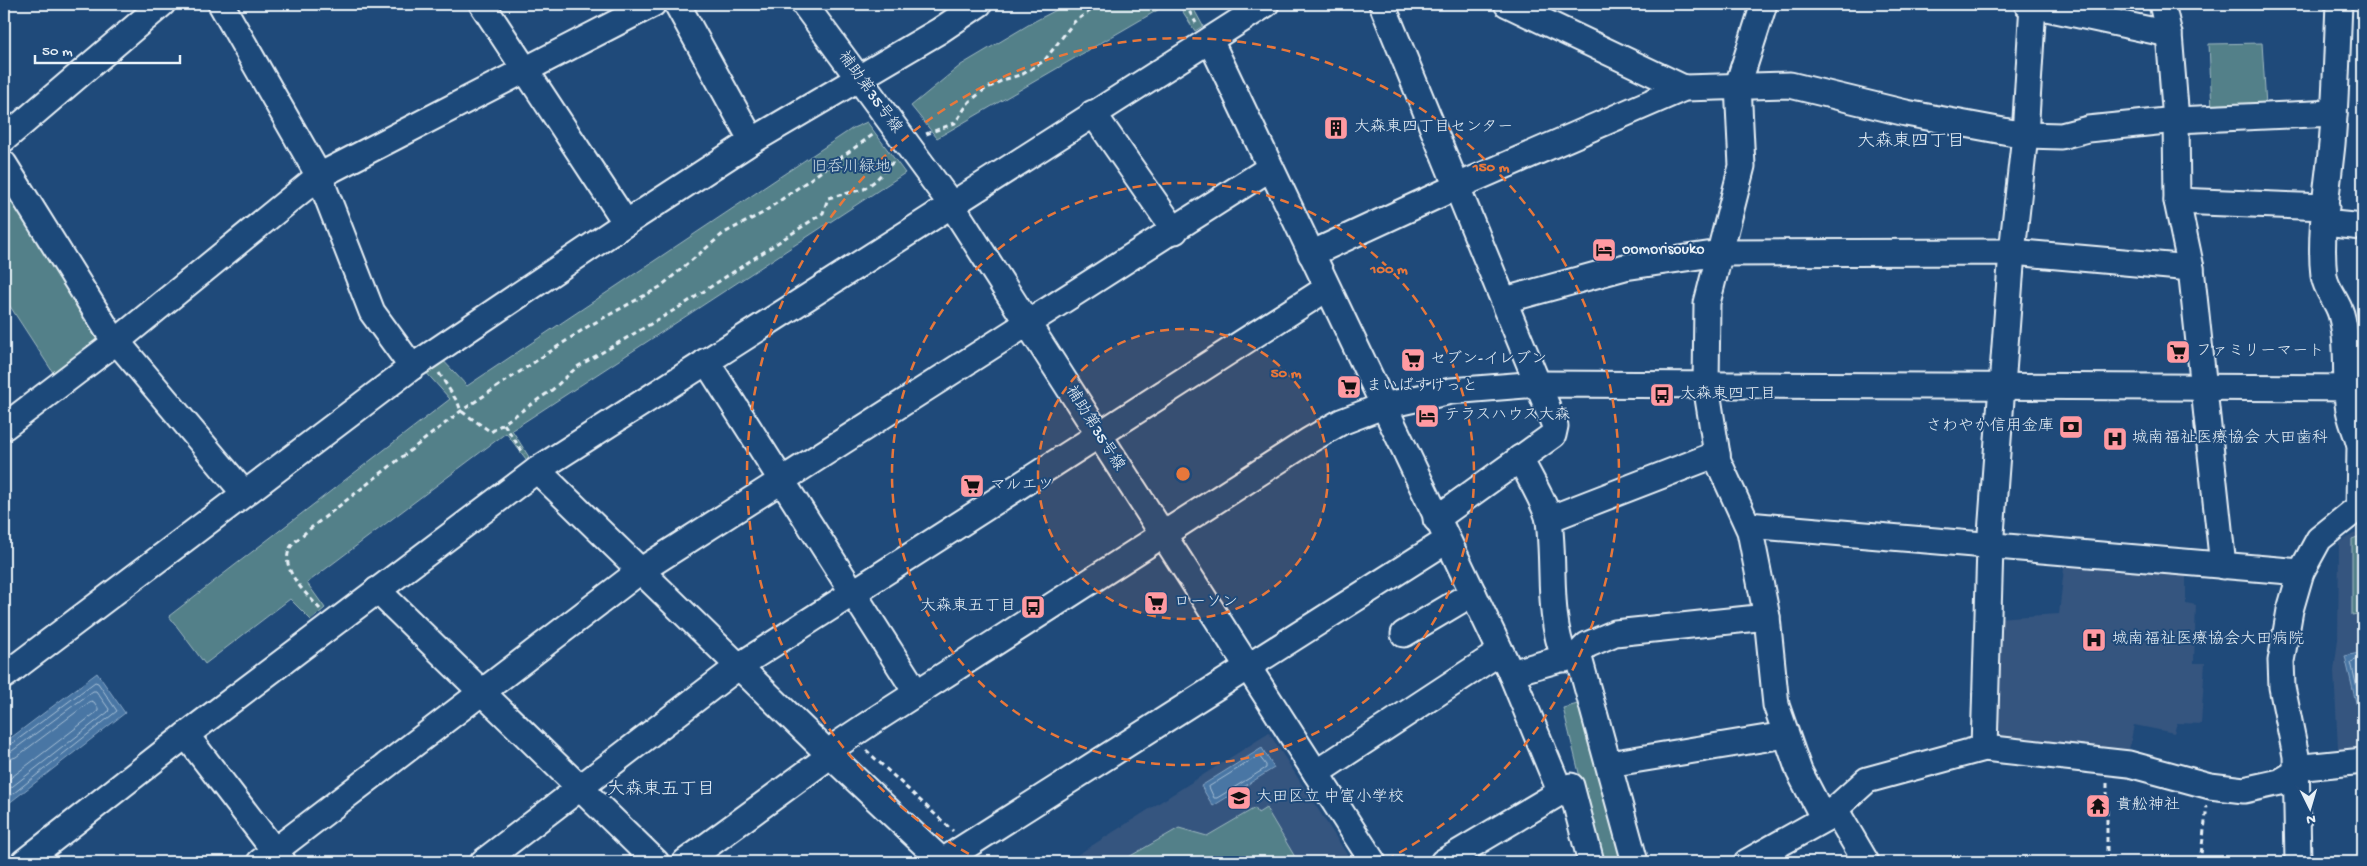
<svg xmlns="http://www.w3.org/2000/svg" width="2367" height="866" font-family="'Gochi Hand','Klee One',sans-serif">
  <style>
    .built { fill: #34547f }
    .green { fill: #538089; stroke: #9eb8c0 }
    .water { fill: #4876a4; stroke: #88a7c6 }
    .lines { fill: none; stroke-linecap: round; stroke-linejoin: round }
    .shore { stroke: #a8c0d6; stroke-width: 1 }
    .minor-casing { stroke: #e8f1f8; stroke-width: 29 }
    .path { stroke: #e8f1f8; stroke-width: 3; stroke-dasharray: 5 4; stroke-linecap: butt }
    .minor { stroke: #1f4a7a; stroke-width: 25 }
    .ring { fill: none; stroke: #e8773b; stroke-width: 2.5; stroke-dasharray: 9 6 }
    .labels { text-anchor: middle; dominant-baseline: central; stroke-width: 4; stroke-linejoin: round; paint-order: stroke }
    .street-label { font-size: 16px; fill: #e8f1f8; stroke: #1f4a7a }
    .poi-label { font-size: 16px; fill: #e8f1f8; stroke: #1f4a7a; text-anchor: start }
    .park-label { font-size: 16px; fill: #d2e0e7; stroke: #1f4a7a }
    .neighbourhood-label { font-size: 18px; fill: #e8f1f8; stroke: #1f4a7a }
    .centre { fill: #e8773b; stroke: #1f4a7a; stroke-width: 2.5 }
    .ring-label { font-size: 15px; text-anchor: middle; font-weight: bold; fill: #e8773b; stroke: #1f4a7a; stroke-width: 4; stroke-linejoin: round; paint-order: stroke }
  </style>
  <rect width="100%" height="100%" fill="#1f4a7a"/>
  <filter id="ink" filterUnits="userSpaceOnUse"><feTurbulence type="fractalNoise" baseFrequency=".02" numOctaves="2"/><feDisplacementMap in="SourceGraphic" scale="10" xChannelSelector="R" yChannelSelector="G"/><feConvolveMatrix kernelMatrix="1 2 1 2 8 2 1 2 1" color-interpolation-filters="sRGB"/></filter>
  <g filter="url(#ink)">
    <g class="built">
      <polygon points="2363,525 2363,747 2338,749 2334,671 2338,639 2339,542 2359,531"/>
      <polygon points="2065,559 2186,571 2186,603 2196,605 2194,663 2205,663 2201,724 2177,723 2174,733 2134,725 2127,760 1993,742 1994,618 2059,614"/>
      <polygon points="1269,733 1352,862 1066,862"/>
    </g>
    <g class="green">
      <polygon points="1068,4 1168,4 937,138 911,106 961,65 1035,21"/>
      <polygon points="1178,4 1191,4 1203,26 1195,31"/>
      <polygon points="2262,43 2266,106 2212,110 2209,44"/>
      <polygon points="867,122 905,173 512,430 529,457 526,459 506,433 307,583 325,608 311,620 290,599 205,664 169,616 450,399 423,369 440,357 467,386 853,128"/>
      <polygon points="4,185 97,339 54,374 4,297"/>
      <polygon points="2363,535 2363,613 2352,615 2352,539"/>
      <polygon points="1585,702 1629,862 1597,862 1577,790 1579,773 1563,708"/>
      <polygon points="1255,808 1258,813 1266,808 1298,862 1120,862 1179,828 1207,836"/>
    </g>
    <g class="water">
      <polygon points="2363,652 2363,724 2361,724 2345,656"/>
      <polygon points="97,673 125,713 4,807 4,743"/>
      <polygon points="1262,748 1274,768 1213,806 1201,786"/>
    </g>
    <g class="lines">
      <g class="shore">
        <polyline points="2363,657 2351,662 2363,714"/>
        <polyline points="4,747 9,746 95,682 98,683 117,711 4,801"/>
        <polyline points="4,753 12,751 93,691 96,691 109,709 108,712 4,793"/>
        <polygon points="1259,756 1266,765 1266,768 1217,798 1214,798 1209,787"/>
        <polyline points="4,761 16,757 91,701 94,702 98,708 98,711 4,783"/>
      </g>
      <defs>
        <g id="minor">
          <polyline points="221,4 319,176 372,312 412,367"/>
          <polyline points="482,4 626,223"/>
          <polyline points="677,4 752,141"/>
          <polyline points="804,4 951,204 1373,862"/>
          <polyline points="1382,4 1555,426 1553,435 1436,519"/>
          <polyline points="1507,4 1684,88"/>
          <polyline points="1764,4 1738,85 1742,166 1707,303 1706,385 1718,461 1750,531 1767,617 1776,705 1799,771 1824,819"/>
          <polyline points="2027,4 2169,34"/>
          <polyline points="1210,40 1511,673 1560,791"/>
          <polyline points="1093,113 1175,231"/>
          <polyline points="4,139 162,4"/>
          <polyline points="4,164 108,331 244,493"/>
          <polyline points="2177,201 2326,207"/>
          <polyline points="2324,223 2363,227"/>
          <polyline points="1311,254 1458,186 1684,88 1790,85 1906,113 2025,135 2061,136 2088,129 2176,120 2169,34 2162,4"/>
          <polyline points="1505,300 1625,267 1720,253 2012,252 2191,268"/>
          <polyline points="706,361 916,692"/>
          <polyline points="4,427 117,341 319,176 653,4"/>
          <path d="M 1520,458 C 1527,474 1547,506 1549,521 C 1555,567 1547,614 1565,659"/>
          <polyline points="537,470 830,755 943,862"/>
          <polyline points="1549,519 1717,454"/>
          <polyline points="1748,525 2301,572"/>
          <polyline points="2223,566 2191,268 2177,201 2176,120 2334,113"/>
          <polyline points="377,590 656,862"/>
          <polyline points="1404,634 1473,593"/>
          <polyline points="1578,654 1635,862"/>
          <polyline points="1511,673 1578,654 1587,645 1615,633 1767,617"/>
          <polyline points="4,676 412,367 626,223 752,141 939,31 979,4"/>
          <polyline points="186,735 283,862"/>
          <polyline points="1984,748 1990,547 2012,252 2025,135 2033,4"/>
          <polyline points="1609,764 1785,735"/>
          <polyline points="1316,773 1500,652"/>
          <polyline points="1835,809 1866,862"/>
          <polyline points="24,862 186,735 537,470 1266,4"/>
          <polyline points="260,862 640,571 1270,168"/>
          <polyline points="483,862 739,666 1326,289"/>
          <polyline points="685,862 820,763 840,743 873,721 1310,440 1341,422 1383,406 1451,391 1538,384 2363,388"/>
          <polyline points="941,862 1446,541"/>
          <polyline points="1443,862 1571,786 1591,862"/>
          <polyline points="1747,862 1824,819 1867,780 1984,748 2129,764 2210,786 2244,790 2280,782 2305,767 2363,761"/>
          <path d="M 2298,862 L 2296,756 L 2282,687 L 2281,661 L 2290,610 L 2301,572 L 2319,539 L 2359,507 L 2360,447 C 2357,432 2350,421 2348,404 C 2345,374 2349,342 2341,314 C 2337,300 2326,290 2324,276 C 2319,235 2328,184 2332,144 C 2336,97 2337,50 2339,4"/>
        </g>
      </defs>
      <use href="#minor" class="minor-casing"/>
      <g class="path">
        <polyline points="1185,4 1196,23"/>
        <polyline points="926,134 955,123 969,102 984,90 1003,80 1023,74 1044,61 1074,22 1100,4"/>
        <polyline points="439,373 458,403 461,411 491,432 552,390 577,367 683,305 823,213 828,198 864,189 875,181 893,162"/>
        <polyline points="504,424 524,454"/>
        <path d="M 320,609 C 307,594 279,570 290,548 C 293,542 302,536 307,531 L 461,411 L 587,327 L 660,287 L 724,233 L 761,214 L 874,134"/>
        <polyline points="866,750 953,831"/>
        <polyline points="2107,783 2107,862"/>
        <polyline points="2200,862 2207,806"/>
      </g>
      <use href="#minor" class="minor"/>
    </g>
  </g>
  <circle cx="1183" cy="474" r="145" fill="#e8773b" fill-opacity=".12"/>
  <g class="ring">
    <circle cx="1183" cy="474" r="145"/>
    <circle cx="1183" cy="474" r="291"/>
    <path d="M982 861A436 436 0 1 1 1384 861"/>
  </g>
  <defs>
    <symbol id="building-square" viewBox="-11 -11 22 22"><rect x="-9" y="-9" width="18" height="18" rx="4" fill="#ff9aa2" stroke="#1f4a7a"/><path d="M-4-6H4V6H1V3H-1V6H-4ZM-2.5-4.3h1.7v1.8h-1.7ZM.8-4.3h1.7v1.8H.8ZM-2.5-1h1.7V.8h-1.7ZM.8-1h1.7V.8H.8Z" fill="#111"/></symbol>
    <symbol id="hotel-square" viewBox="-11 -11 22 22"><rect x="-9" y="-9" width="18" height="18" rx="4" fill="#ff9aa2" stroke="#1f4a7a"/><path d="M-6-4.5h1.5V1H6V5H4.5V3h-9V5H-6ZM-4 0a1.8 1.8 0 1 1 3.6 0ZM.5 0V-2.5h3Q6-2.5 6 0Z" fill="#111"/></symbol>
    <symbol id="supermarket-square" viewBox="-11 -11 22 22"><rect x="-9" y="-9" width="18" height="18" rx="4" fill="#ff9aa2" stroke="#1f4a7a"/><path d="M-6-5.5h2.5l.6 2H6L4.5 2H-2.5L-4.4-4H-6ZM-1.5 3.2a1.3 1.3 0 1 0 .1 0ZM3 3.2a1.3 1.3 0 1 0 .1 0Z" fill="#111"/></symbol>
    <symbol id="bus-square" viewBox="-11 -11 22 22"><rect x="-9" y="-9" width="18" height="18" rx="4" fill="#ff9aa2" stroke="#1f4a7a"/><path d="M-5-6H5V4H4V6H2V4H-2V6H-4V4H-5ZM-3.5-4V0h7V-4ZM-3.5 1.2v1.5H-2V1.2ZM2 1.2v1.5H3.5V1.2Z" fill="#111"/></symbol>
    <symbol id="bank-square" viewBox="-11 -11 22 22"><rect x="-9" y="-9" width="18" height="18" rx="4" fill="#ff9aa2" stroke="#1f4a7a"/><path d="M-6-4H6V4H-6ZM0-2.3a2.3 2.3 0 1 0 0 4.6a2.3 2.3 0 1 0 0-4.6Z" fill="#111"/></symbol>
    <symbol id="hospital-square" viewBox="-11 -11 22 22"><rect x="-9" y="-9" width="18" height="18" rx="4" fill="#ff9aa2" stroke="#1f4a7a"/><path d="M-5-5h3v3.5h4V-5h3V5h-3V1.5h-4V5h-3Z" fill="#111"/></symbol>
    <symbol id="school-square" viewBox="-11 -11 22 22"><rect x="-9" y="-9" width="18" height="18" rx="4" fill="#ff9aa2" stroke="#1f4a7a"/><path d="M0-5L7-2L0 1L-7-2ZM-4 1L0 2.5L4 1V4Q0 6-4 4Z" fill="#111"/></symbol>
    <symbol id="temple-square" viewBox="-11 -11 22 22"><rect x="-9" y="-9" width="18" height="18" rx="4" fill="#ff9aa2" stroke="#1f4a7a"/><path d="M0-6L5-2H3V0L6.5 2.5H4V6H1.5V3h-3V6H-4V2.5H-6.5L-3 0V-2H-5Z" fill="#111"/></symbol>
  </defs>
  <g fill-rule="evenodd">
    <use href="#building-square" x="1322" y="114" width="28" height="28"/>
    <use href="#hotel-square" x="1590" y="236" width="28" height="28"/>
    <use href="#supermarket-square" x="2164" y="338" width="28" height="28"/>
    <use href="#supermarket-square" x="1399" y="346" width="28" height="28"/>
    <use href="#supermarket-square" x="1335" y="373" width="28" height="28"/>
    <use href="#bus-square" x="1648" y="381" width="28" height="28"/>
    <use href="#hotel-square" x="1413" y="402" width="28" height="28"/>
    <use href="#bank-square" x="2057" y="413" width="28" height="28"/>
    <use href="#hospital-square" x="2101" y="425" width="28" height="28"/>
    <use href="#supermarket-square" x="958" y="472" width="28" height="28"/>
    <use href="#supermarket-square" x="1142" y="589" width="28" height="28"/>
    <use href="#bus-square" x="1019" y="593" width="28" height="28"/>
    <use href="#hospital-square" x="2080" y="626" width="28" height="28"/>
    <use href="#school-square" x="1225" y="784" width="28" height="28"/>
    <use href="#temple-square" x="2084" y="792" width="28" height="28"/>
  </g>
  <g class="labels">
    <g class="street-label">
      <text transform="translate(869 93) rotate(54)">補助第35号線</text>
      <text transform="translate(1094 429) rotate(58)">補助第35号線</text>
    </g>
    <g class="poi-label">
      <text x="1354" y="128">大森東四丁目センター</text>
      <text x="1622" y="250">oomorisouko</text>
      <text x="2196" y="352">ファミリーマート</text>
      <text x="1430" y="360">セブン-イレブン</text>
      <text x="1366" y="387">まいばすけっと</text>
      <text x="1680" y="395">大森東四丁目</text>
      <text x="1444" y="416">テラスハウス大森</text>
      <text x="2054" y="427" text-anchor="end">さわやか信用金庫</text>
      <text x="2132" y="439">城南福祉医療協会 大田歯科</text>
      <text x="990" y="486">マルエツ</text>
      <text x="1174" y="603">ローソン</text>
      <text x="1016" y="607" text-anchor="end">大森東五丁目</text>
      <text x="2112" y="640">城南福祉医療協会大田病院</text>
      <text x="1256" y="798">大田区立 中富小学校</text>
      <text x="2116" y="806">貴舩神社</text>
    </g>
    <g class="park-label">
      <text x="851" y="168">旧呑川緑地</text>
    </g>
    <g class="neighbourhood-label">
      <text x="1911" y="142">大森東四丁目</text>
      <text x="661" y="790">大森東五丁目</text>
    </g>
  </g>
  <circle cx="1183" cy="474" r="8" class="centre"/>
  <g class="ring-label">
    <text x="1491" y="171">150 m</text>
    <text x="1389" y="273">100 m</text>
    <text x="1286" y="377">50 m</text>
  </g>
  <rect width="2367" height="866" fill="none" stroke="#1f4a7a" stroke-width="20"/>
  <rect x="10" y="10" width="2347" height="846" fill="none" stroke="#e8f1f8" stroke-width="2" filter="url(#ink)"/>
  <g transform="translate(2310 808) rotate(175)" stroke="#1f4a7a" stroke-width="4" paint-order="stroke">
  <path d="M0-4L9 19L0 12L-9 19Z" fill="#e8f1f8"/>
  <text y="-8" font-size="14" font-weight="bold" text-anchor="middle" fill="#e8f1f8">N</text>
  </g>
  <path d="M35 55v8h145v-8" fill="none" stroke="#e8f1f8" stroke-width="2.5"/>
  <text x="42" y="55" font-size="15" fill="#e8f1f8" stroke="#1f4a7a" stroke-width="4" paint-order="stroke">50 m</text>
</svg>
